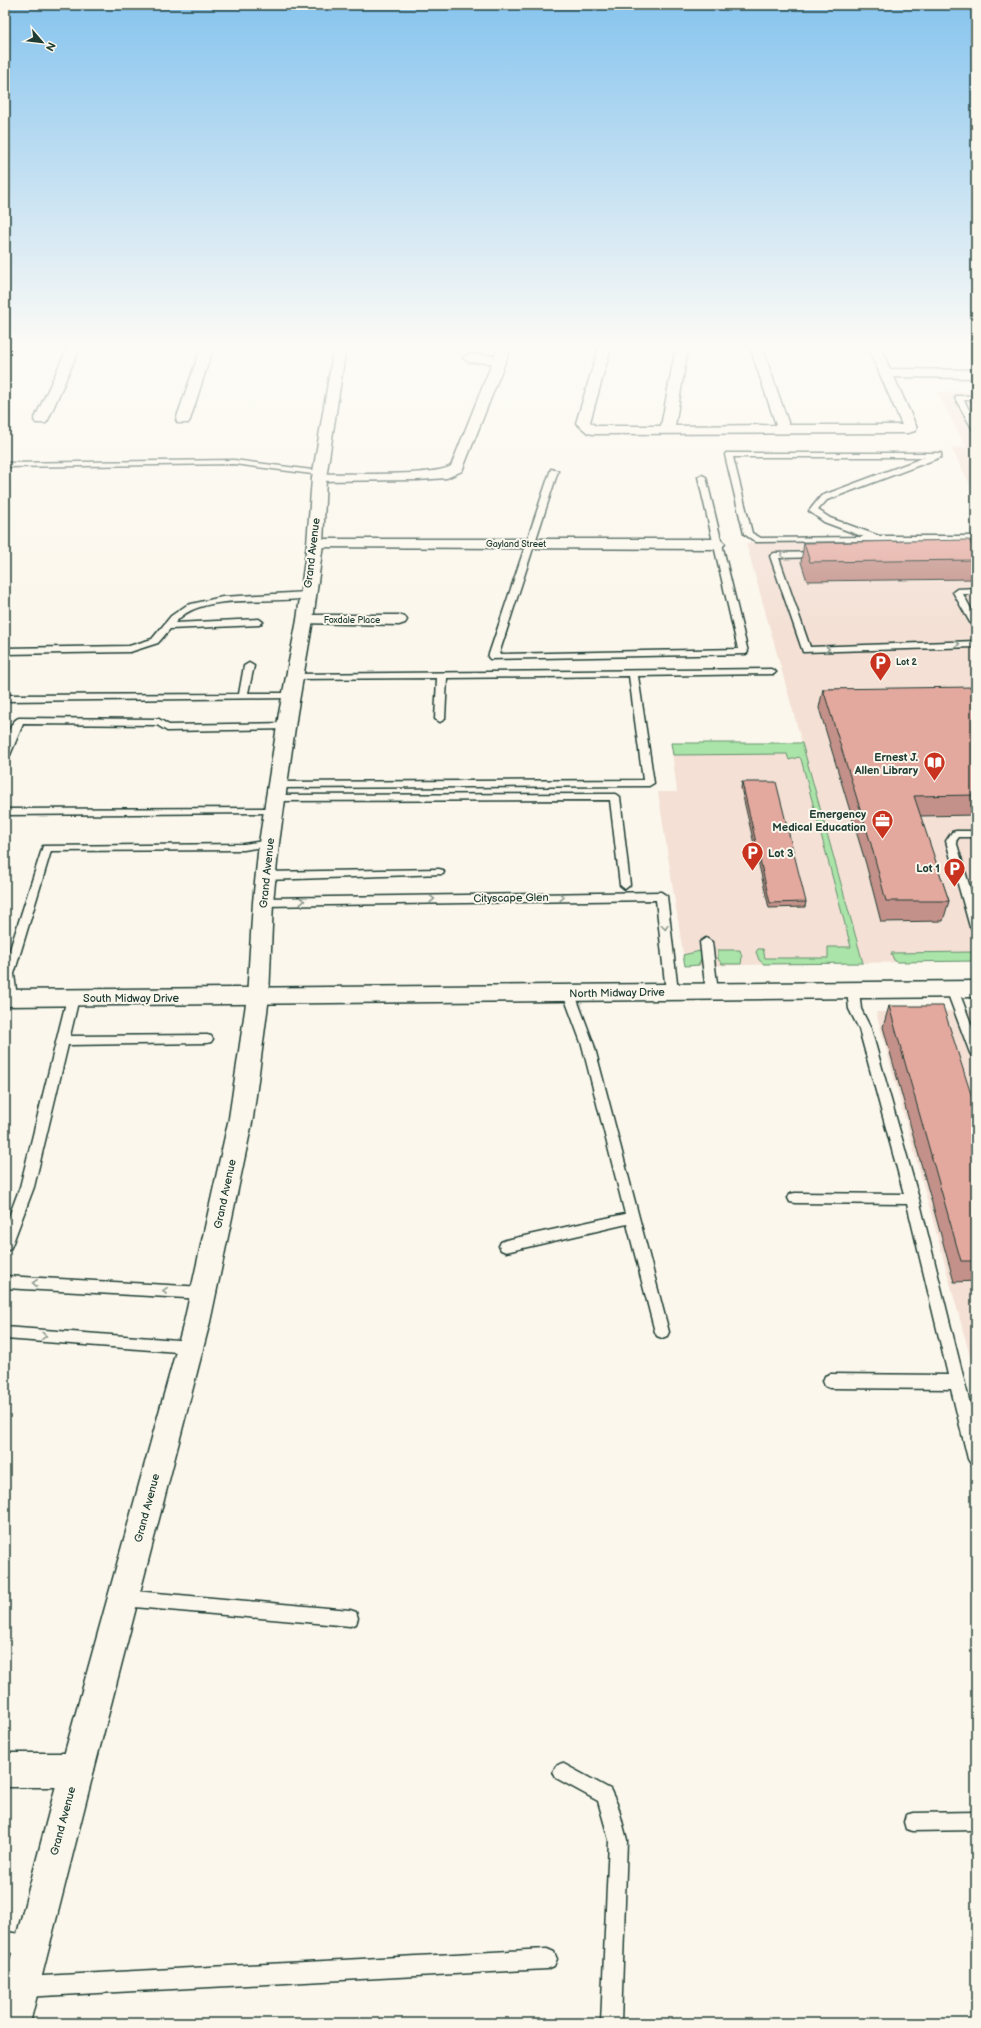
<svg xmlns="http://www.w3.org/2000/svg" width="981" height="2028" font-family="'Balsamiq Sans',sans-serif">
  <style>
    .built { fill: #f4e0d5 }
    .green { fill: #aae4a8; stroke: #64906e }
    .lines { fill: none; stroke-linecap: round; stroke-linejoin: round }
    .stream { stroke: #669da9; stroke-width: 4 }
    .service-casing { stroke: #1f3d34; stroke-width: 3 }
    .minor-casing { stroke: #1f3d34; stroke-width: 3 }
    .tertiary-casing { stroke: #1f3d34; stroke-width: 3 }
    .secondary-casing { stroke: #1f3d34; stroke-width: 3 }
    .service { fill: #fbf7ec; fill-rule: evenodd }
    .minor { fill: #fbf7ec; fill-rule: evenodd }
    .tertiary { fill: #fbf7ec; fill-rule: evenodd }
    .secondary { fill: #fbf7ec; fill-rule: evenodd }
    .wall { fill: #c39189; stroke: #1f3d34 }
    .building { fill: #e3a99f; stroke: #1f3d34 }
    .oneway { stroke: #8d9a90 }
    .labels { text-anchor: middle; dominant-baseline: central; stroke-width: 4; stroke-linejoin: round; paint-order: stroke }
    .far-street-label { font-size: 9px; fill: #1f3d34; stroke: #fbf7ec }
    .far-poi-label { font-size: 9px; font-weight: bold; fill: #1f3d34; stroke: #fbf7ec; text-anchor: start }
    .street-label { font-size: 11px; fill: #1f3d34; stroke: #fbf7ec }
    .poi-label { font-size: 11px; font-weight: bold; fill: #1f3d34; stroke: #fbf7ec; text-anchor: end }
  </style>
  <rect width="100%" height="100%" fill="#fbf7ec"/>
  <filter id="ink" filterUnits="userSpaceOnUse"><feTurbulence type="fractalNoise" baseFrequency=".025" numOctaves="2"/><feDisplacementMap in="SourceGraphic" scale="8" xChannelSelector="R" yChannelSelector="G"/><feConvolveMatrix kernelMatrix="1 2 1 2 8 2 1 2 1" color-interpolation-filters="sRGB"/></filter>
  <g filter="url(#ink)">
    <g class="built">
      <polygon points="976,391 976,496 951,448 966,447 937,392"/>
      <polygon points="976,542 976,961 685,966 658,792 677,792 671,743 802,743 746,543"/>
      <polygon points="976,1011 976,1378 876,1012"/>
    </g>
    <g class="green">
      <polygon points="671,743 802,743 863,963 764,964 759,960 756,952 758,949 763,949 765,958 828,958 828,947 851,947 801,759 799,757 789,760 787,754 673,755"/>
      <polygon points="718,950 740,950 742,957 741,964 722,964 718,959"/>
      <polygon points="700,951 702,957 699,965 685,966 683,955"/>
      <polygon points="974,952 976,953 976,961 897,962 894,960 891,953"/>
    </g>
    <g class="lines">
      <polyline class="stream" points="5,350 7,347"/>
      <defs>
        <g id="service">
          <polygon points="956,396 976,396 976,400 964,400 971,414 976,414 976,418 974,418 976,422 976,430 973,430 955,398"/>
          <path d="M 726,453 L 941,453 L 941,457 L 827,500 L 818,510 L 830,518 L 879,536 L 976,536 L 976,540 L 756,542 L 744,534 L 725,455 ZM 733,457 L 925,457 L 821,496 L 809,511 L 824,522 L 864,537 L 761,538 L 752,533 Z"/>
          <polygon points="234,460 320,471 324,473 320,475 234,464 5,467 5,463"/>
          <polygon points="551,469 558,471 499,654 738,649 698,477 702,475 706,477 748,652 746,654 490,659 488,657"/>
          <polygon points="819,552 822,553 822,557 779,558 810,647 976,641 976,647 803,652 770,556 774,553"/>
          <polygon points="976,588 976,594 963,594 976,618 976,629 972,626 953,592 957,589"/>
          <path d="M 307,592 L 311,595 L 310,597 C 273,606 201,590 175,623 L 259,619 L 263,622 L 259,625 L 170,629 L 158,643 L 130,652 L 5,654 L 5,648 L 129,646 L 152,639 L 171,616 L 187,605 L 222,597 Z"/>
          <polygon points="249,663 254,666 248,693 291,693 294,694 294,698 5,701 5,695 239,694 244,666"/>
          <polygon points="771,669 776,672 774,674 638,676 654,783 649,786 277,788 272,785 277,782 643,780 629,676 447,678 445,719 440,722 435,719 437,678 291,679 291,675 294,674"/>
          <path d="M 19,718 L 159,719 L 169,725 L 287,723 L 292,726 L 287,729 L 167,731 L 157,725 L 23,724 L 10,755 L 5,758 C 5,748 8,721 19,718 Z"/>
          <polygon points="615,794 620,797 630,885 625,889 620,885 610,800 275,801 270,798 275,795"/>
          <polygon points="274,808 278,809 279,811 278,813 5,815 5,809"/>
          <polygon points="956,831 976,831 976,837 959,837 956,841 976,908 976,931 970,927 946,841 952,832"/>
          <polygon points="269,840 273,841 274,843 273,845 244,850 51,851 14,974 17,998 15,1001 7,1001 5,997 5,965 43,846 244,844"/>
          <polygon points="439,869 443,870 444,872 443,874 266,880 261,876 266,872"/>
          <polygon points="661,892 667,896 678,992 672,996 666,992 656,900 263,906 257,902 263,898"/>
          <polygon points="706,938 712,942 718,992 712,996 706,992 700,942"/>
          <polygon points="952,985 958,989 976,1037 976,1057 972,1056 970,1053 946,989"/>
          <polygon points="853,986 859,990 861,1009 871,1029 919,1199 976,1428 976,1466 971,1464 968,1459 951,1389 830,1388 825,1386 823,1381 825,1376 830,1374 948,1375 907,1204 795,1203 790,1202 788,1198 790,1194 795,1193 904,1194 859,1029 849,1009 847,990"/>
          <polygon points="569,990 575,994 594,1045 669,1332 667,1336 662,1338 657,1336 655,1332 627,1224 506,1252 501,1250 499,1246 501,1242 506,1240 625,1214 582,1045 563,994"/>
          <polygon points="73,994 79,998 70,1036 207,1035 211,1036 213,1039 211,1042 207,1043 68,1045 34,1187 12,1245 10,1249 5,1251 5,1227 20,1187 67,998"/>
          <polygon points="5,1276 204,1287 209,1289 211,1293 209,1297 204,1299 5,1288"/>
          <polygon points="5,1327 191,1341 196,1343 198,1347 196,1351 191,1353 5,1339"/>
          <polygon points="123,1590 350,1610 356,1612 358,1618 356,1624 350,1626 123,1606 117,1604 115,1598 117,1592"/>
          <polygon points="562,1763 610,1789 618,1806 627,1840 621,2023 601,2023 609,1840 598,1801 556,1778 553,1772 556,1766"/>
          <polygon points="976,1812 976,1830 913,1831 906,1829 904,1822 906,1815 913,1813"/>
          <polygon points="5,1932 30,1935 37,1938 40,1945 37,1952 30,1955 5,1952"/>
          <polygon points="547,1949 554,1952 557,1959 554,1966 547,1969 24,1997 17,1994 14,1987 17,1980 24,1977"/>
        </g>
        <g id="minor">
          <polygon points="68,347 80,347 48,420 46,423 36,423 34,420"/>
          <polygon points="201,347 213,347 190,420 188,423 178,423 176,420"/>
          <path d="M 499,347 L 511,347 L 462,471 L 447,478 L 418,480 L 314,481 L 312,478 L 314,475 L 319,474 C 345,473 433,477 451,466 L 492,363 L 469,362 L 463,358 L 469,354 L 495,356 Z"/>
          <polygon points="599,347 611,347 590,422 596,426 661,426 676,347 688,347 675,426 776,425 750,347 762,347 789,425 902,425 868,347 880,347 890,369 976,370 976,378 894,377 917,428 915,431 908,433 593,434 588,433 576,423"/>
          <polygon points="315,539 717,539 722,541 725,544 722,547 717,549 310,547 307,544 310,541"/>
          <polygon points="305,615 399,615 405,617 407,620 405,623 399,625 299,623 297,620 299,617"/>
          <polygon points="5,1753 77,1753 89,1758 94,1770 89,1782 77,1787 5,1787"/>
        </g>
        <polygon id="tertiary" points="976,981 976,997 5,1006 5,990"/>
        <polygon id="secondary" points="334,347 346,347 326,478 323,544 313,620 297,713 279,843 273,902 269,997 253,1118 210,1322 94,1770 30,2023 5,2023 5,1980 60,1770 184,1322 229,1118 247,997 253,902 259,843 279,713 297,620 307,544 312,478"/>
      </defs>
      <use href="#service" class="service-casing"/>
      <use href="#minor" class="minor-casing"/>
      <use href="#tertiary" class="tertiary-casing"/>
      <use href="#secondary" class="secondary-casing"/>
      <use href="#service" class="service"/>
      <use href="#minor" class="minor"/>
      <use href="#tertiary" class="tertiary"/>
      <use href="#secondary" class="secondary"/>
    </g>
    <g class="wall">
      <polygon points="804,543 976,554 976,571 974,579 807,581 801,562"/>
      <polygon points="823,689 976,691 976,815 920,816 949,901 943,921 881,922 866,864 819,708"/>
      <polygon points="742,782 806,902 805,907 769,908 741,788"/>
      <polygon points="889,1006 976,1110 976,1281 954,1282 883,1027"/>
    </g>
    <g class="building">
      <polygon points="969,540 976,554 976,560 810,562 804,543"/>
      <polygon points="974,687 976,691 976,795 914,796 949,901 886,901 871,844 823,689"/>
      <polygon points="742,782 776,782 806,902 770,903"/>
      <polygon points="889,1006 943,1006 976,1110 976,1261 961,1261"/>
    </g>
    <defs><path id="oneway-chevron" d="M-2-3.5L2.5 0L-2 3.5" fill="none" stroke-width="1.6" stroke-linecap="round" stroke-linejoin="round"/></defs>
    <g class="oneway">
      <use href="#oneway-chevron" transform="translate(783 555) rotate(179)"/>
      <use href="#oneway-chevron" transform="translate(957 644) rotate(-2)"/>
      <use href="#oneway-chevron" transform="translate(827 649) rotate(-2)"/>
      <use href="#oneway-chevron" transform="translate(562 897) rotate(-1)"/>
      <use href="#oneway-chevron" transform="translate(432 899) rotate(-1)"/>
      <use href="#oneway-chevron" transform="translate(302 901) rotate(-1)"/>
      <use href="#oneway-chevron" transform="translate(665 927) rotate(83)"/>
      <use href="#oneway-chevron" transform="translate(35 1283) rotate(-177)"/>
      <use href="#oneway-chevron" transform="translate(165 1291) rotate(-177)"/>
      <use href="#oneway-chevron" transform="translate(44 1336) rotate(4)"/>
    </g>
  </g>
  <linearGradient id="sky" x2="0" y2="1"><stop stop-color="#87c4ee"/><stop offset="0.55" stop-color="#fdfbf6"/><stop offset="1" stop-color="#fdfbf6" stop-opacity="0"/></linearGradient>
  <rect width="981" height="631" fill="url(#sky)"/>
  <defs>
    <symbol id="parking-pin" viewBox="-11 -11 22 30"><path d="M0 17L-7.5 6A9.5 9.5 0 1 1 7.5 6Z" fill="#c8321e" stroke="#fbf7ec"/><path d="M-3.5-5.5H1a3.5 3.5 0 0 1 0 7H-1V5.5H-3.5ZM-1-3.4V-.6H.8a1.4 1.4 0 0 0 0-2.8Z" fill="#fff"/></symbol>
    <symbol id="library-pin" viewBox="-11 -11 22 30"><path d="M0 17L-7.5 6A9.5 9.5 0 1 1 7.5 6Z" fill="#c8321e" stroke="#fbf7ec"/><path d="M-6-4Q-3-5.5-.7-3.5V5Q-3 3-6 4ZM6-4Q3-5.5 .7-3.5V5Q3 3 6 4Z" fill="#fff"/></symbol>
    <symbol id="office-pin" viewBox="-11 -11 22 30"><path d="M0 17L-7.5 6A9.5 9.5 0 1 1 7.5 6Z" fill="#c8321e" stroke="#fbf7ec"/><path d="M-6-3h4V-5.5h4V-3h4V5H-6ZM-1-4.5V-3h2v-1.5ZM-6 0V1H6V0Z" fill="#fff"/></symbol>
  </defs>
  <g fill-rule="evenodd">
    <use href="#parking-pin" x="868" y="650" width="25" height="34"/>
    <use href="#library-pin" x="922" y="750" width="25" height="34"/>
    <use href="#office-pin" x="870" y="808" width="25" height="34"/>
    <use href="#parking-pin" x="740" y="840" width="25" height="34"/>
    <use href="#parking-pin" x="942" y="856" width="25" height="34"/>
  </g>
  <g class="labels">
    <g class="far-street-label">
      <text x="516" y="544">Gayland Street</text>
      <text x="352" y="620">Foxdale Place</text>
    </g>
    <g class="far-poi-label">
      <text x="896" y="662">Lot 2</text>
    </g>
    <g class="street-label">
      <text transform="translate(312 553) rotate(-83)">Grand Avenue</text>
      <text transform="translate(267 873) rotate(-84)">Grand Avenue</text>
      <text transform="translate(511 898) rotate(-1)">Cityscape Glen</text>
      <text transform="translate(617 993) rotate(-1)">North Midway Drive</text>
      <text x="131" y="998">South Midway Drive</text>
      <text transform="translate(225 1194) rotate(-78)">Grand Avenue</text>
      <text transform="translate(147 1508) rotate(-75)">Grand Avenue</text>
      <text transform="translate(63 1821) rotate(-75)">Grand Avenue</text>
    </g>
    <g class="poi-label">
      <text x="918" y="757">Ernest J.<tspan x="918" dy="13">Allen Library</tspan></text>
      <text x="866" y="814">Emergency<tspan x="866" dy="13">Medical Education</tspan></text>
      <text x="768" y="853" text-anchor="start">Lot 3</text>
      <text x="940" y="868">Lot 1</text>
    </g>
  </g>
  <rect width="981" height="2028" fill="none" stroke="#fbf7ec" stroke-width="20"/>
  <rect x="10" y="10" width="961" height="2008" fill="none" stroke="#1f3d34" stroke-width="1.5" filter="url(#ink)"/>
  <g transform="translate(42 42) rotate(118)" stroke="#fbf7ec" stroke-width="3" paint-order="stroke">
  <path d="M0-3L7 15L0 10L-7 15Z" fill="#1f3d34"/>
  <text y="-6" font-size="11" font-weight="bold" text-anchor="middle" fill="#1f3d34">N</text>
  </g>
</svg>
